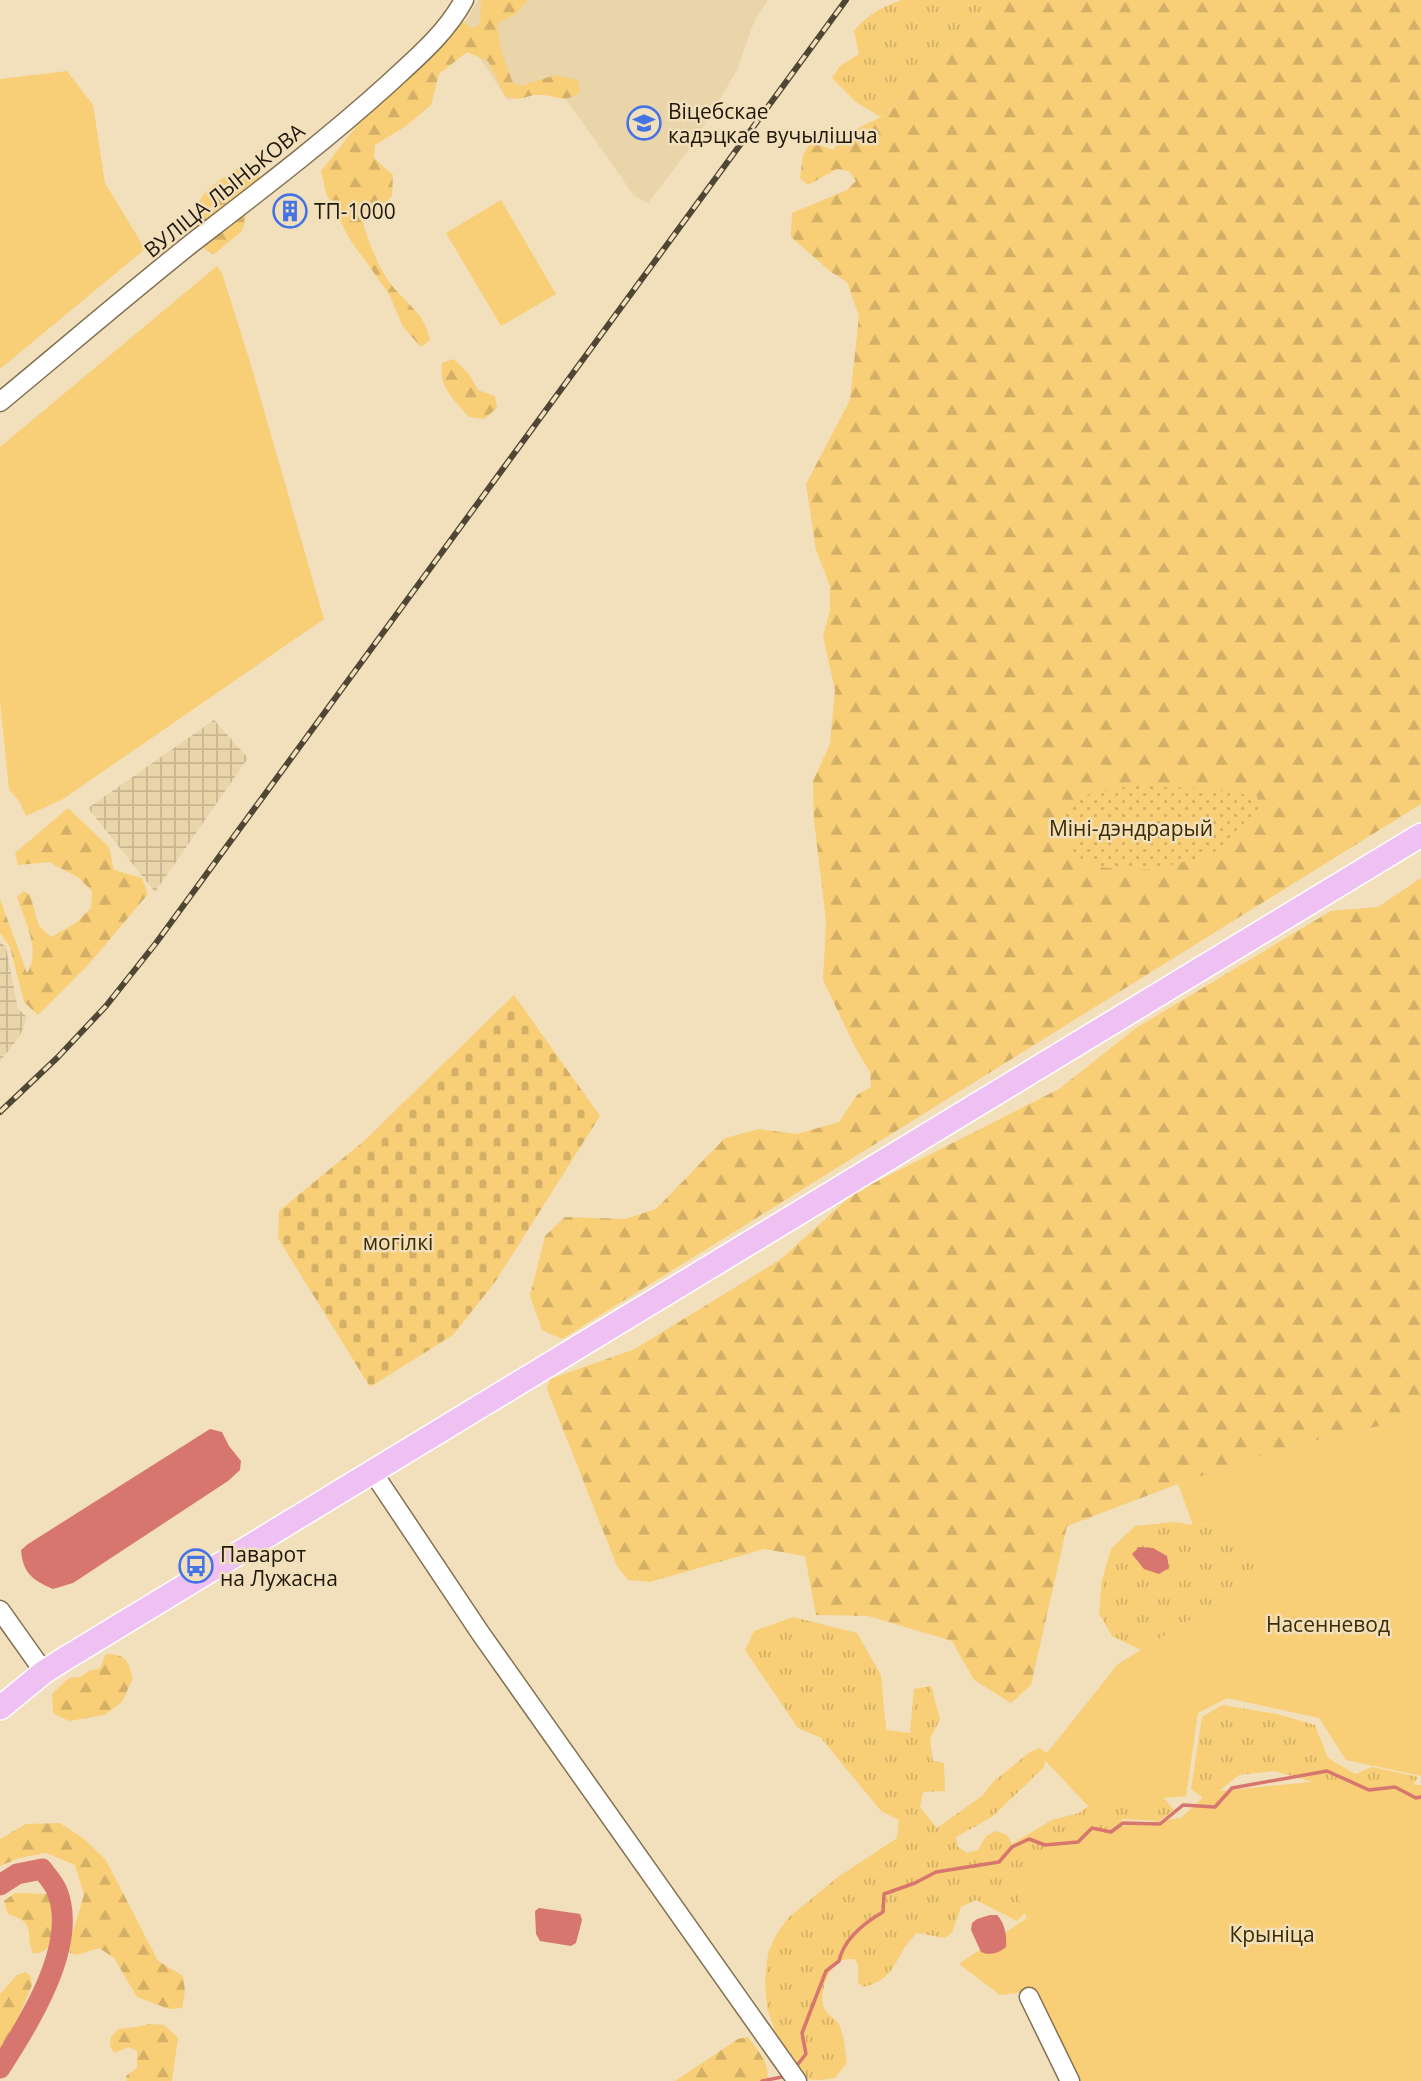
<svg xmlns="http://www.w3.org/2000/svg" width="1421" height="2081" font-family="'Open Sans',sans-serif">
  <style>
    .built { fill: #ead5aa }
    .industrial { fill: url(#industrial-grid) }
    .grass { fill: url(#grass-tufts) }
    .forest { fill: url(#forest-firs) }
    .cemetery { fill: url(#cemetery-stones) }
    .park { fill: url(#park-dots) }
    .garden { fill: #f8ce77 }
    .water { fill: #d7756f }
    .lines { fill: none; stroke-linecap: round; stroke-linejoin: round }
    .stream { stroke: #d7756f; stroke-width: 3.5 }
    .river { stroke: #d7756f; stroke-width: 21 }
    .minor-casing { stroke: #817151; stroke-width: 21 }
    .major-casing { stroke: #fff; stroke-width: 26 }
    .minor { stroke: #fff; stroke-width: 18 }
    .major { stroke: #efc1f2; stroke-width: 23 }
    .rail-casing { stroke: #4f4634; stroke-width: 6 }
    .rail { stroke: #f2e0bc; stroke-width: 3.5; stroke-dasharray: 10; stroke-linecap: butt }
    .labels { text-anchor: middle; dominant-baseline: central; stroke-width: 5; stroke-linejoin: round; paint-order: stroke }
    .poi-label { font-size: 21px; fill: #1f180b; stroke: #f2e0bc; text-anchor: start }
    .street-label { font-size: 21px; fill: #1f180b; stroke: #f2e0bc }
    .park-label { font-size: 21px; fill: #3c2b00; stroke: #f2e0bc }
  </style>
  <defs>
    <pattern id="industrial-grid" width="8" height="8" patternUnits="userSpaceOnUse" patternTransform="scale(1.75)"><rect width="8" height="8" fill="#ead5aa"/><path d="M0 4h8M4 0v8" fill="none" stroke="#c8b691"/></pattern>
    <pattern id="grass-tufts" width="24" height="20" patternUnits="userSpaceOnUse" patternTransform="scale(1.75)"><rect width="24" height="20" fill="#f8ce77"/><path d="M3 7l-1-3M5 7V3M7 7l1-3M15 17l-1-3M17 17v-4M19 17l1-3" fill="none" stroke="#d4b066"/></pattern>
    <pattern id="forest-firs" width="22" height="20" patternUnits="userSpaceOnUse" patternTransform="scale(1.75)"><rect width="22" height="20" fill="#f8ce77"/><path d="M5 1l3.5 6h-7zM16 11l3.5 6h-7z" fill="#d4b066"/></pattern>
    <pattern id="cemetery-stones" width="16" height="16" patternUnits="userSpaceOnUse" patternTransform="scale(1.75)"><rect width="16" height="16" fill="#f8ce77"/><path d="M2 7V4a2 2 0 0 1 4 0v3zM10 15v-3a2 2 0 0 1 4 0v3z" fill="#d4b066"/></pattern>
    <pattern id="park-dots" width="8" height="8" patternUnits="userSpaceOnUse" patternTransform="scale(1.75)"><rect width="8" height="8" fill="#f8ce77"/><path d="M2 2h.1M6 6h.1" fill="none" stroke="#d4b066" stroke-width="1.8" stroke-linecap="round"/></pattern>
  </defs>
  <rect width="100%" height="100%" fill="#f2e0bc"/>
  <polygon class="built" points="478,0 768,0 754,22 737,70 692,146 648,203 634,196 608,158 552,80 508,101 461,29"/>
  <g class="industrial">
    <polygon points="214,720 248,758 155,892 88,808"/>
    <polygon points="0,942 6,947 18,1009 27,1017 20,1036 0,1061"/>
  </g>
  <g class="grass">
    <path d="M 902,0 L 992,0 L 926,77 L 881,117 L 856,102 L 832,78 L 840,66 L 859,54 L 854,31 C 867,15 883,6 902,0 Z"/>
    <polygon points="1174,1522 1193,1525 1233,1524 1258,1564 1205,1611 1141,1650 1112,1636 1099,1613 1102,1580 1111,1549 1135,1526"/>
    <path d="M 793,1617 L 857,1633 L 881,1675 L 886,1730 L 910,1733 L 914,1689 L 931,1686 L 940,1719 L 930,1739 L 933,1761 L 944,1763 L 945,1791 L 923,1792 L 920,1807 L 937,1828 L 982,1796 L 994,1781 L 1030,1752 L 1040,1748 L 1048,1754 L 1043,1768 L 992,1817 L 956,1837 L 958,1847 L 967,1853 L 978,1850 L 986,1836 L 996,1831 L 1007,1835 L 1012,1844 L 1052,1820 L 1079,1813 L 1103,1795 L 1154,1787 L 1174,1810 L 1159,1821 L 1122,1819 L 1117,1856 L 1041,1897 L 1017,1921 L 976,1900 L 961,1907 L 952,1933 L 945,1938 L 917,1933 C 892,1956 900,1978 863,1987 L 858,1983 L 858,1964 L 854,1959 C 849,1959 843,1959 838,1962 C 827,1971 819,1994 824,2008 C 827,2015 835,2018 839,2024 C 844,2036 845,2050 847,2063 L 835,2078 L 820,2080 L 805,2079 L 777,2037 L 767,2008 L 765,1981 L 768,1953 L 776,1935 L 788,1918 L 838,1877 L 897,1838 L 899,1820 L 881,1811 L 821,1738 L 798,1728 L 745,1650 L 754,1631 Z"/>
    <polygon points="1222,1705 1277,1714 1315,1725 1328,1758 1355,1774 1372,1767 1418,1777 1411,1789 1399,1784 1331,1787 1274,1771 1239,1775 1207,1801 1191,1789 1202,1717"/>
  </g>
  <g class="forest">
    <path d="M 481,0 L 528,0 L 516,14 L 497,24 L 501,50 L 513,83 L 521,86 L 555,75 L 578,80 L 580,92 C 563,104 560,96 542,95 C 526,93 526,103 505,96 L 488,61 L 467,52 L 439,74 L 431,105 L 406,126 L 375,145 L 374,158 L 393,175 L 392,196 L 378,209 L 368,210 L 361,217 C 368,239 376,264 390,283 C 405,303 425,313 430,340 L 421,347 L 403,327 L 389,294 L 349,238 L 326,193 L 321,171 L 371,108 L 461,20 L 472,28 L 480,24 Z"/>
    <polygon points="992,0 1421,0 1421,804 562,1339 542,1330 530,1296 545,1236 565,1217 625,1219 656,1209 725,1138 759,1129 797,1134 839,1122 857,1095 871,1087 870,1072 856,1049 823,980 826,921 814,820 813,781 830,744 835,690 823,636 830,611 830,586 816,550 806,484 850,400 859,316 847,282 831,272 791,237 792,213 847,190 856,181 849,171 837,169 808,185 800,178 803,155 811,142 833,150 846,134 881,117 926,77"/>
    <path d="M 248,163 L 257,166 L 260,181 L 197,232 C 186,194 222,179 248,163 Z"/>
    <polygon points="238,212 246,216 242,231 213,255 201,246"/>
    <path d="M 454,359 L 469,374 L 478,390 L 495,396 L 497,408 L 484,419 L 469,417 C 454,399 438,387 442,363 Z"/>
    <path d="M 68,808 L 109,847 L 114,870 L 142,878 L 148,894 L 89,964 L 38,1015 L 24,1002 L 10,947 L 0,933 L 0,899 L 27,973 C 42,952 24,919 17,897 L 24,891 L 30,895 L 39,926 L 51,937 L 76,923 L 91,908 L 92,891 L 79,878 L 49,862 L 18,865 L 15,853 Z"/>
    <polygon points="1421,878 1421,1417 1290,1446 1178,1484 1067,1526 1031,1685 1011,1703 974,1680 952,1641 868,1616 816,1615 805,1556 764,1549 650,1582 628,1580 617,1566 547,1389 550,1379 635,1349 781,1259 854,1193 1059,1089 1136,1028 1331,911 1378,907"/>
    <path d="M 106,1654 C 127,1655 127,1659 133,1678 L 122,1702 L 104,1715 L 69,1721 L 53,1713 L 52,1694 L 69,1678 L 80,1677 L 89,1671 L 100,1668 Z"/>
    <polygon points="60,1823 84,1839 106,1860 158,1961 183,1976 185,1991 182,2008 169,2009 137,1997 114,1958 99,1948 77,1955 70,1953 69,1944 84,1895 75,1865 46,1853 19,1858 0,1866 0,1839 26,1824"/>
    <path d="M 15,1893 L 48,1894 C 48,1895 53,1902 53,1903 C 59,1920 56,1956 33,1953 C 24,1933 38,1923 8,1914 L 4,1901 Z"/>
    <polygon points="26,1972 31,1977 32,1985 6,2047 0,2049 0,1994 17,1975"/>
    <polygon points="150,2024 164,2025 178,2038 172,2081 127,2081 126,2076 137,2068 137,2051 129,2047 114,2053 110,2046 111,2037 118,2029 137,2027"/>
    <path d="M 748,2037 C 758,2051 771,2064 767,2081 L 675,2081 L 738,2039 Z"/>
  </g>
  <polygon class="cemetery" points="514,995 600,1116 495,1282 453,1335 370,1387 278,1238 279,1211 364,1141"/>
  <polygon class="park" points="1133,785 1205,789 1257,796 1261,818 1210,855 1155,869 1130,870 1099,867 1075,856 1065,833 1065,814 1082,796"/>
  <g class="garden">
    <polygon points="67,71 93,105 105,183 145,249 0,369 0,79"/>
    <polygon points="501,200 556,294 501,326 446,233"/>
    <polygon points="217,266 222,273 251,365 324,619 63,799 26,816 19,801 9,789 0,702 0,447"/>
    <polygon points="1421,1417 1421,1776 1346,1760 1319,1718 1227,1698 1198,1713 1186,1796 1087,1805 1043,1758 1118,1664 1205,1611 1258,1564 1233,1524 1193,1525 1178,1484 1290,1446"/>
    <polygon points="1320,1781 1421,1785 1421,2081 1078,2081 1034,1991 1000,1995 959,1964 1027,1918 1013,1884 1073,1833 1181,1818 1209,1792"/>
  </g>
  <g class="water">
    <path d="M 210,1429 L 222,1432 L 229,1446 L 241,1461 L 240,1470 L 228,1481 L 73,1583 L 53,1589 C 32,1580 23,1573 21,1550 L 28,1544 Z"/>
    <polygon points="1139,1547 1153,1548 1167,1556 1169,1568 1159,1574 1144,1569 1132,1554"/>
    <polygon points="539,1908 580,1914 582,1920 576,1943 571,1946 540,1941 536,1934 535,1911"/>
    <path d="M 990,1915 L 997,1915 C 1005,1923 1007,1936 1006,1947 C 999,1953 990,1956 981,1952 L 971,1930 L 972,1923 L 977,1919 Z"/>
  </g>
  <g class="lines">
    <g class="stream">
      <path d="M 798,2064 L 806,2054 L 802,2033 L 826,1971 L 839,1961 C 844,1938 864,1923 883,1912 L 884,1894 L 915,1883 L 936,1872 L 999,1862 L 1012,1847 L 1029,1839 L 1045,1845 L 1078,1842 L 1092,1828 L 1111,1832 L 1123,1823 L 1160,1824 L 1183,1805 L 1215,1807 L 1232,1788 L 1327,1771 L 1369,1790 L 1395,1787 L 1416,1798 L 1421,1797"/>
      <polyline points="762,2081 782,2077"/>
    </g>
    <path class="river" d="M 0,1885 L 17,1874 L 42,1869 C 47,1876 54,1883 57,1891 C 79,1945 28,2024 0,2068"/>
    <defs>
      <g id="minor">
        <path d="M 0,402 C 64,349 127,295 192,243 C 258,192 324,142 386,86 C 414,60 445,35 464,0"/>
        <polyline points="372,1471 481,1634 797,2081"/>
        <polyline points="0,1610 44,1672"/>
        <polyline points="1029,1997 1070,2081"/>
      </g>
      <polyline id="major" points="0,1708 44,1672 66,1658 1421,835"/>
    </defs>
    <use href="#minor" class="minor-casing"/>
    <use href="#major" class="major-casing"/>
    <use href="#minor" class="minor"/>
    <use href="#major" class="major"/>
    <defs>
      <polyline id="rail" points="0,1112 58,1057 106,1006 156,943 846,0"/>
    </defs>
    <use href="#rail" class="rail-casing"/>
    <use href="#rail" class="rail"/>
  </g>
  <defs>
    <symbol id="university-ring" viewBox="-11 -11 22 22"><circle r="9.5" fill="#f2e0bc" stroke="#4473e5" stroke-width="1.5"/><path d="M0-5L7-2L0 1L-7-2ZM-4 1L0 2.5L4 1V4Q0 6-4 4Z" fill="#4473e5"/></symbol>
    <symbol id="building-ring" viewBox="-11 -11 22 22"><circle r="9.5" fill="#f2e0bc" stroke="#4473e5" stroke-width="1.5"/><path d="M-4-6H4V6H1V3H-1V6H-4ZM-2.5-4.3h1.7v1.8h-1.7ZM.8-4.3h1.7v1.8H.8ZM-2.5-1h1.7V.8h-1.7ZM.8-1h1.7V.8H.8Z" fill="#4473e5"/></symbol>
    <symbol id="bus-ring" viewBox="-11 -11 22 22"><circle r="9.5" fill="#f2e0bc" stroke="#4473e5" stroke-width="1.5"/><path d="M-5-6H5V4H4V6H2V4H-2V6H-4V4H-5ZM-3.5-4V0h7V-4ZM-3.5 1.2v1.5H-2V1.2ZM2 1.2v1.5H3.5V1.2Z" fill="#4473e5"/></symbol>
  </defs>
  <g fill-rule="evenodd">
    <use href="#university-ring" x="625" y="104" width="38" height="38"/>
    <use href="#building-ring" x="271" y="192" width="38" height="38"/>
    <use href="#bus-ring" x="177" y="1547" width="38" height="38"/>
  </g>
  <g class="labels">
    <g class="poi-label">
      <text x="668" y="111">Віцебскае<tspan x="668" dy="24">кадэцкае вучылішча</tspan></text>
      <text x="314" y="211">ТП-1000</text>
      <text x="220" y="1554">Паварот<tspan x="220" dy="24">на Лужасна</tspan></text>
    </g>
    <g class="street-label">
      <text transform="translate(224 190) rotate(-39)">ВУЛІЦА ЛЫНЬКОВА</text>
    </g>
    <g class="park-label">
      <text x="1131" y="828">Міні-дэндрарый</text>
      <text x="398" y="1242">могілкі</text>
      <text x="1328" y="1624">Насенневод</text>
      <text x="1272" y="1934">Крыніца</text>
    </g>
  </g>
</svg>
